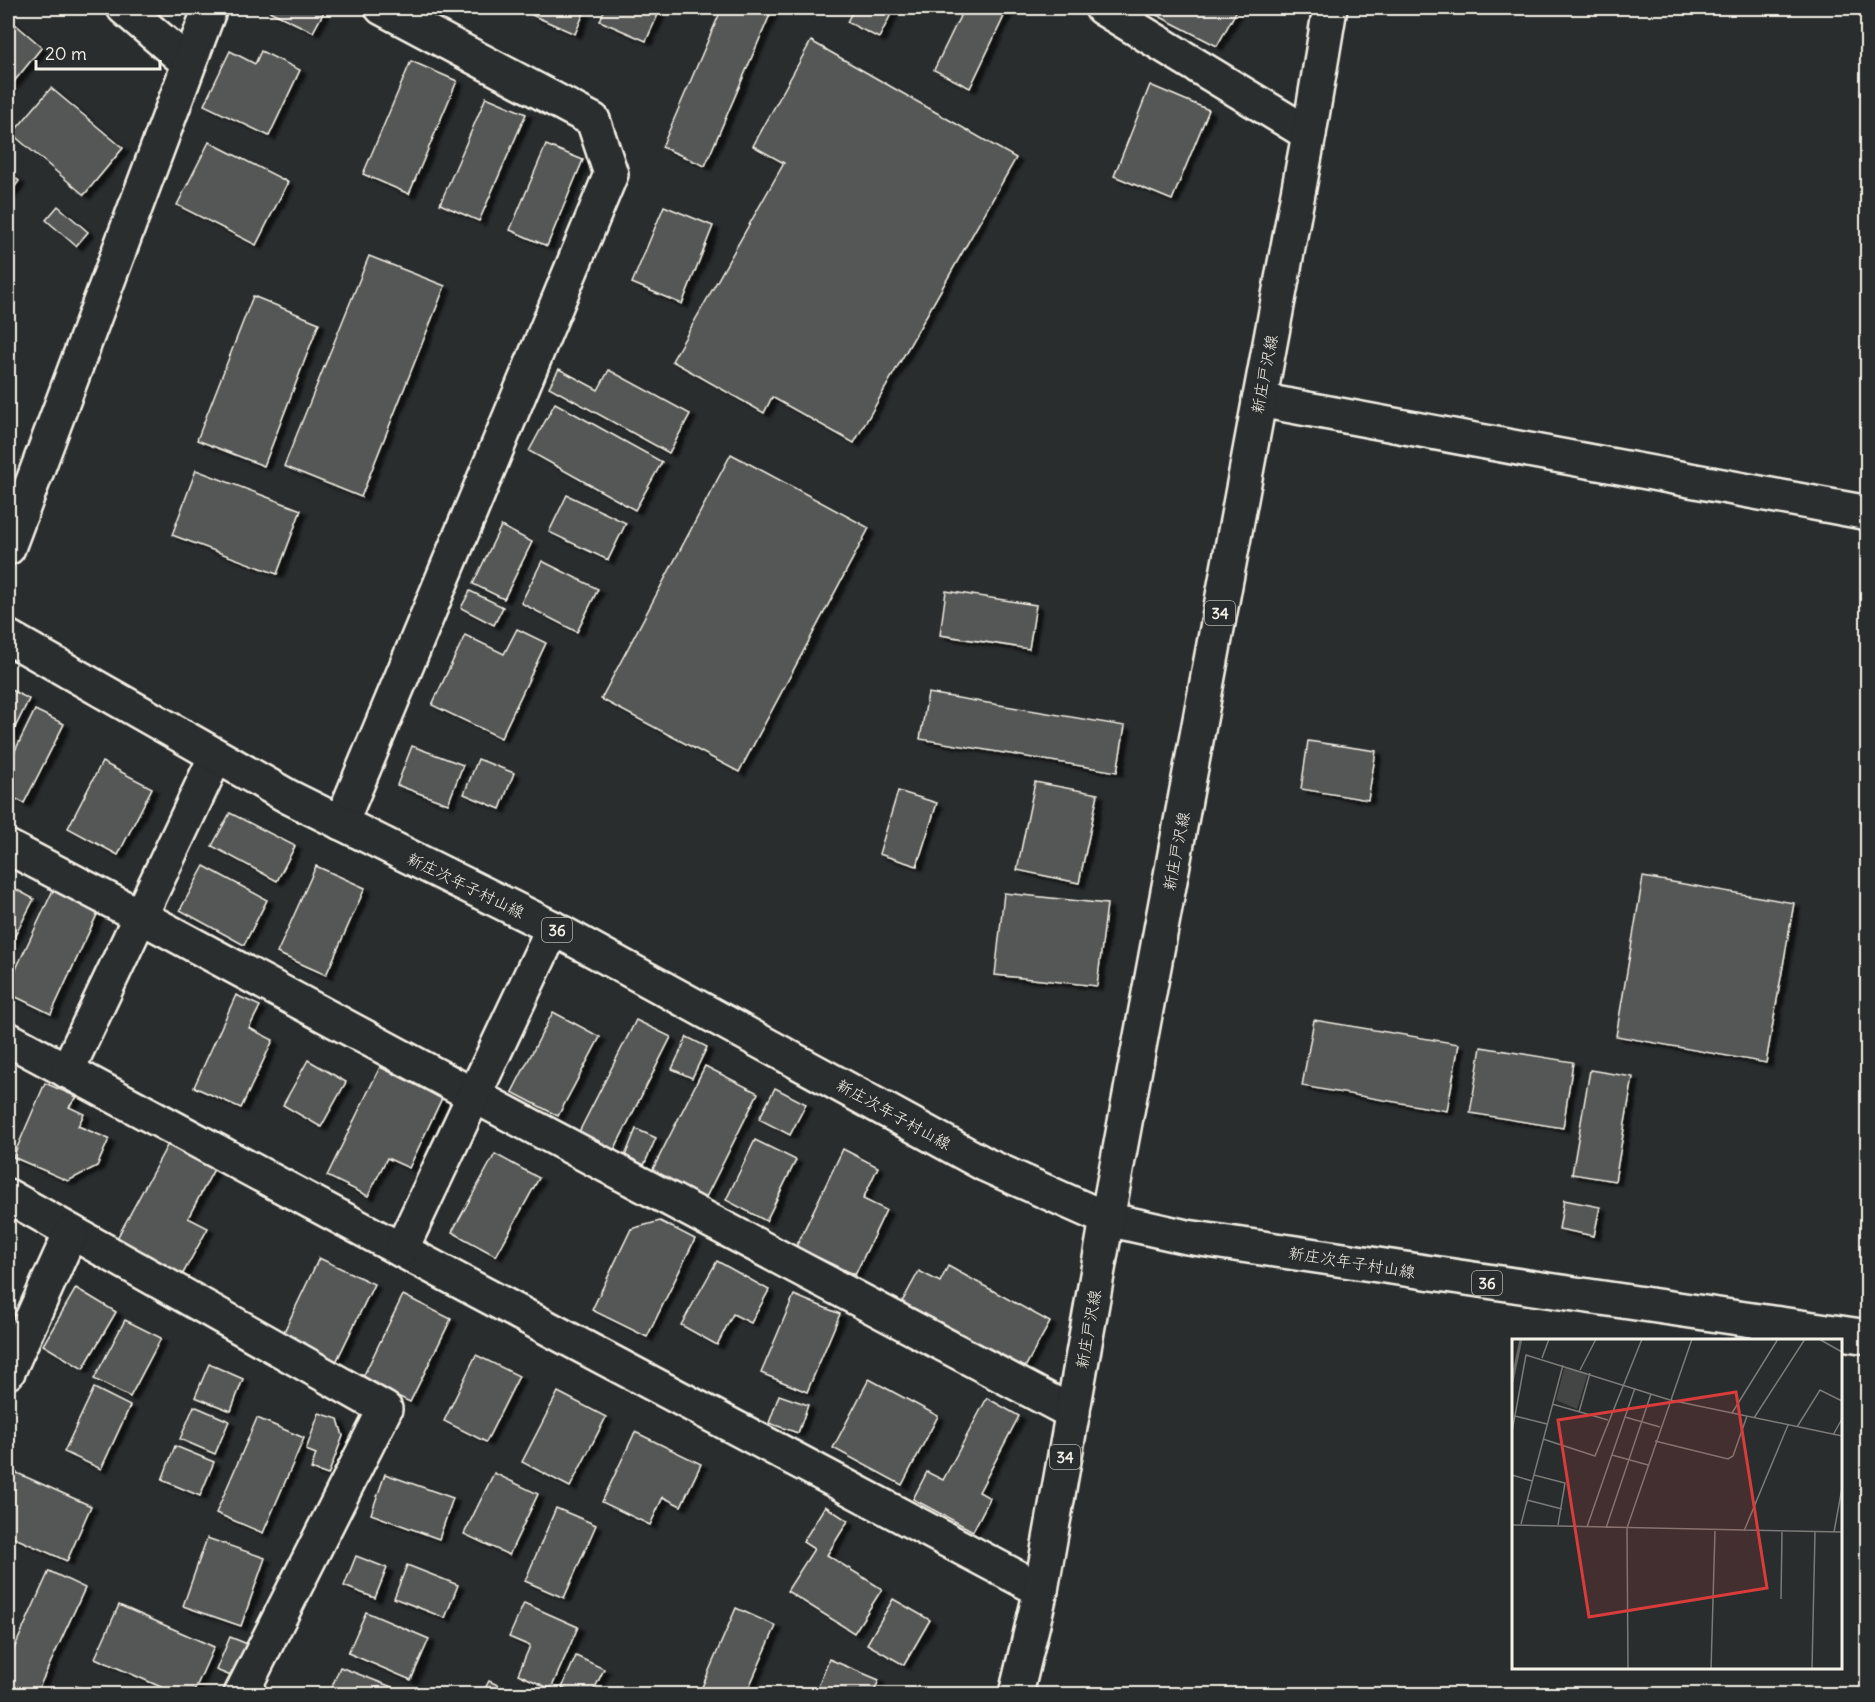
<svg xmlns="http://www.w3.org/2000/svg" width="1875" height="1702" font-family="Delius,'Klee One',sans-serif">
  <style>
    .building { fill: #555756; stroke: #f4f1e8; stroke-width: 1.5; filter: url(#shadow) }
    .lines { fill: none; stroke-linecap: round; stroke-linejoin: round }
    .minor-casing { stroke: #f4f1e8; stroke-width: 38 }
    .primary-casing { stroke: #f4f1e8; stroke-width: 38 }
    .minor { stroke: #2a2d2e; stroke-width: 33 }
    .primary { stroke: #2a2d2e; stroke-width: 33 }
    .labels { text-anchor: middle; dominant-baseline: central; stroke-width: 6; stroke-linejoin: round; paint-order: stroke }
    .shield { fill: #2a2d2e; stroke: #b7b6b0; stroke-width: 1.5 }
    .shield-label { font-size: 15px; font-weight: bold; fill: #f4f1e8 }
    .street-label { font-size: 16px; fill: #f4f1e8; stroke: #2a2d2e }
    .inset-river { fill: none; stroke: #676866; stroke-width: 3 }
    .inset-road { fill: none; stroke: #7b7b78; stroke-width: 1.5 }
    .view { fill: #d93c3b; fill-opacity: 0.15; stroke: #d93c3b; stroke-width: 3 }
    .inset-edge { fill: none; stroke: #f4f1e8; stroke-width: 3 }
  </style>
  <defs>
    <filter id="shadow"><feDropShadow dx="6" dy="4" stdDeviation="1.5" flood-color="#0009"/></filter>
  </defs>
  <rect width="100%" height="100%" fill="#2a2d2e"/>
  <filter id="ink" filterUnits="userSpaceOnUse"><feTurbulence type="fractalNoise" baseFrequency=".0167" numOctaves="2"/><feDisplacementMap in="SourceGraphic" scale="12" xChannelSelector="R" yChannelSelector="G"/><feConvolveMatrix kernelMatrix="1 2 1 2 8 2 1 2 1" color-interpolation-filters="sRGB"/></filter>
  <g filter="url(#ink)">
    <g class="building">
      <polygon points="263,8 326,8 313,32"/>
      <polygon points="535,8 586,8 575,34 532,15"/>
      <polygon points="605,8 661,8 646,41 600,21"/>
      <polygon points="722,8 766,8 772,10 705,166 662,147"/>
      <polygon points="854,8 894,8 879,38 847,22"/>
      <polygon points="964,8 1008,8 970,88 934,70"/>
      <polygon points="1143,8 1238,8 1217,46"/>
      <polygon points="8,18 42,47 8,89"/>
      <polygon points="811,41 1016,158 854,443 772,397 764,413 672,361 784,163 753,146"/>
      <polygon points="230,51 255,64 261,51 300,70 269,136 204,105"/>
      <polygon points="411,61 457,81 409,194 363,174"/>
      <polygon points="1150,85 1209,110 1172,200 1114,176"/>
      <polygon points="51,88 123,148 84,195 12,134"/>
      <polygon points="486,97 526,114 479,221 440,204"/>
      <polygon points="209,142 288,182 256,245 177,205"/>
      <polygon points="546,145 583,160 547,246 510,230"/>
      <polygon points="8,172 19,181 8,196"/>
      <polygon points="58,206 88,232 76,246 46,220"/>
      <polygon points="664,206 713,226 682,304 632,283"/>
      <polygon points="369,256 445,286 361,497 284,466"/>
      <polygon points="253,296 319,323 264,466 197,440"/>
      <polygon points="559,369 598,390 609,370 690,414 669,453 549,387"/>
      <polygon points="555,403 662,462 635,510 529,451"/>
      <polygon points="731,454 869,528 739,772 601,699"/>
      <polygon points="196,470 301,510 277,574 172,535"/>
      <polygon points="567,495 626,523 608,560 549,532"/>
      <polygon points="501,526 532,542 504,599 473,584"/>
      <polygon points="542,561 598,589 577,632 521,603"/>
      <polygon points="470,591 503,607 494,625 461,608"/>
      <polygon points="946,591 1036,605 1029,649 940,635"/>
      <polygon points="517,629 546,643 501,738 432,705 465,635 504,654"/>
      <polygon points="8,688 29,699 8,742"/>
      <polygon points="928,693 1125,726 1117,772 920,739"/>
      <polygon points="35,710 64,724 24,803 8,795 8,765"/>
      <polygon points="1308,741 1376,751 1368,800 1301,789"/>
      <polygon points="412,746 463,765 448,804 397,785"/>
      <polygon points="478,759 514,773 500,809 464,794"/>
      <polygon points="102,762 152,788 118,855 68,828"/>
      <polygon points="1035,782 1098,794 1079,883 1017,870"/>
      <polygon points="898,791 937,803 917,866 879,854"/>
      <polygon points="230,813 295,846 277,881 212,846"/>
      <polygon points="204,866 267,900 244,945 180,910"/>
      <polygon points="316,866 365,888 326,975 277,953"/>
      <polygon points="1643,877 1794,903 1766,1063 1616,1036"/>
      <polygon points="8,885 34,899 8,949"/>
      <polygon points="55,886 100,908 51,1014 8,993 8,986"/>
      <polygon points="1004,893 1107,904 1097,986 995,975"/>
      <polygon points="236,995 260,1006 249,1028 273,1040 241,1108 194,1087"/>
      <polygon points="553,1012 600,1037 558,1116 512,1092"/>
      <polygon points="636,1020 671,1037 614,1150 579,1132"/>
      <polygon points="1314,1020 1459,1044 1447,1111 1302,1086"/>
      <polygon points="687,1037 707,1047 692,1078 672,1069"/>
      <polygon points="1481,1047 1573,1062 1563,1128 1470,1113"/>
      <polygon points="308,1060 346,1082 321,1127 283,1105"/>
      <polygon points="705,1066 758,1093 705,1199 651,1173"/>
      <polygon points="380,1067 442,1098 409,1168 387,1158 368,1196 327,1176"/>
      <polygon points="1590,1070 1633,1077 1615,1181 1572,1174"/>
      <polygon points="45,1083 77,1097 69,1107 84,1114 78,1126 109,1139 97,1166 68,1181 13,1157"/>
      <polygon points="775,1088 806,1104 790,1135 759,1119"/>
      <polygon points="636,1129 656,1138 644,1165 625,1156"/>
      <polygon points="755,1140 796,1160 766,1221 726,1200"/>
      <polygon points="168,1144 214,1169 188,1218 208,1228 181,1277 115,1242"/>
      <polygon points="843,1149 878,1167 863,1199 886,1210 855,1275 796,1247"/>
      <polygon points="495,1154 539,1178 496,1256 452,1232"/>
      <polygon points="1564,1200 1600,1207 1594,1236 1559,1229"/>
      <polygon points="660,1221 695,1239 647,1337 592,1310 631,1229"/>
      <polygon points="319,1258 374,1284 336,1362 282,1336"/>
      <polygon points="717,1261 769,1290 751,1323 733,1314 717,1345 681,1325"/>
      <polygon points="948,1266 1050,1322 1024,1369 902,1302 919,1271 940,1282"/>
      <polygon points="76,1288 116,1312 83,1369 43,1345"/>
      <polygon points="403,1295 451,1319 410,1402 362,1379"/>
      <polygon points="794,1295 840,1314 807,1392 761,1373"/>
      <polygon points="125,1320 161,1338 130,1397 94,1379"/>
      <polygon points="476,1355 519,1376 486,1442 444,1421"/>
      <polygon points="209,1364 243,1379 231,1411 195,1397"/>
      <polygon points="869,1379 938,1416 902,1485 833,1448"/>
      <polygon points="94,1388 130,1406 101,1469 64,1452"/>
      <polygon points="558,1392 606,1417 570,1487 522,1462"/>
      <polygon points="779,1395 808,1405 798,1433 769,1423"/>
      <polygon points="987,1398 1019,1416 979,1492 990,1498 973,1531 913,1499 927,1472 943,1480"/>
      <polygon points="194,1406 229,1421 215,1454 180,1439"/>
      <polygon points="319,1413 338,1419 343,1436 328,1475 311,1469 316,1454 306,1450"/>
      <polygon points="257,1418 304,1438 263,1533 216,1513"/>
      <polygon points="635,1432 701,1464 681,1506 663,1497 650,1525 602,1502"/>
      <polygon points="175,1446 214,1462 200,1496 162,1480"/>
      <polygon points="8,1469 91,1506 67,1561 8,1535"/>
      <polygon points="494,1473 538,1494 509,1555 464,1534"/>
      <polygon points="385,1474 453,1498 439,1539 371,1514"/>
      <polygon points="825,1506 848,1521 827,1555 882,1589 854,1633 787,1591 814,1549 803,1542"/>
      <polygon points="556,1508 596,1525 564,1598 525,1581"/>
      <polygon points="207,1538 265,1558 241,1626 183,1606"/>
      <polygon points="356,1556 387,1568 375,1598 344,1586"/>
      <polygon points="407,1565 458,1585 445,1618 394,1598"/>
      <polygon points="49,1571 85,1588 36,1694 8,1694 8,1662"/>
      <polygon points="893,1599 930,1620 904,1665 867,1644"/>
      <polygon points="524,1603 578,1627 551,1689 518,1674 530,1646 509,1637"/>
      <polygon points="119,1605 214,1647 193,1694 177,1694 95,1658"/>
      <polygon points="736,1608 776,1626 746,1694 699,1694"/>
      <polygon points="366,1612 429,1639 411,1680 348,1653"/>
      <polygon points="230,1637 255,1647 241,1680 216,1670"/>
      <polygon points="576,1656 604,1669 592,1694 576,1694 562,1688"/>
      <polygon points="829,1659 879,1680 873,1694 815,1694"/>
      <polygon points="340,1667 397,1689 395,1694 329,1694"/>
      <polygon points="489,1681 517,1694 482,1694"/>
      <polygon points="76,1686 97,1694 73,1694"/>
    </g>
    <g class="lines">
      <defs>
        <g id="minor">
          <polyline points="124,8 188,63"/>
          <polyline points="1102,8 1309,134"/>
          <polyline points="1259,400 1868,513"/>
          <polyline points="8,548 210,8"/>
          <polyline points="341,823 611,174 593,120 382,8"/>
          <polyline points="8,847 140,916 473,1095 1073,1413"/>
          <polyline points="8,1039 401,1250 1041,1590"/>
          <polyline points="67,1071 216,756"/>
          <polyline points="8,1196 385,1409 241,1694"/>
          <polyline points="401,1250 553,928"/>
          <polyline points="8,1372 71,1232"/>
        </g>
        <g id="primary">
          <polyline points="8,637 289,797 553,928 986,1165 1107,1219 1187,1237 1868,1337"/>
          <polyline points="1016,1694 1041,1590 1107,1219 1309,134 1330,8"/>
        </g>
      </defs>
      <use href="#minor" class="minor-casing"/>
      <use href="#primary" class="primary-casing"/>
      <use href="#minor" class="minor"/>
      <use href="#primary" class="primary"/>
    </g>
  </g>
  <g class="labels">
    <g class="shield">
      <rect x="1205" y="601" width="30" height="24" rx="4.5"/>
      <rect x="542" y="918" width="30" height="24" rx="4.5"/>
      <rect x="1472" y="1271" width="30" height="24" rx="4.5"/>
      <rect x="1050" y="1445" width="30" height="24" rx="4.5"/>
    </g>
    <g class="shield-label">
      <text x="1220" y="613">34</text>
      <text x="557" y="930">36</text>
      <text x="1487" y="1283">36</text>
      <text x="1065" y="1457">34</text>
    </g>
    <g class="street-label">
      <text transform="translate(1264 374) rotate(-79)">新庄戸沢線</text>
      <text transform="translate(1176 851) rotate(-79)">新庄戸沢線</text>
      <text transform="translate(466 885) rotate(26)">新庄次年子村山線</text>
      <text transform="translate(894 1114) rotate(29)">新庄次年子村山線</text>
      <text transform="translate(1352 1262) rotate(9)">新庄次年子村山線</text>
      <text transform="translate(1088 1329) rotate(-80)">新庄戸沢線</text>
    </g>
  </g>
  <g transform="translate(1512 1339)">
    <rect width="330" height="330" fill="#2a2d2e"/>
    <path d="M 56,28 L 76,34 L 65,70 L 44,61 L 52,30 Z" fill="#444645"/>
    <path class="inset-river" d="M 0,43 L 9,0"/>
    <path class="inset-road" d="M 307,0 L 330,13M 30,19 L 37,0M 68,31 L 84,0M 40,65 L 96,81M 67,73 L 78,34M 220,74 L 266,0M 3,77 L 35,85M 113,78 L 148,88M 242,79 L 293,0M 285,88 L 308,51 L 330,62M 0,93 L 14,16 L 158,61 L 330,97M 321,96 L 330,80M 31,100 L 83,117 L 130,0M 143,102 L 216,120 L 221,117 L 235,77M 100,116 L 136,126M 0,136 L 20,142M 22,136 L 53,144 L 46,186M 15,161 L 50,170M 9,185 L 51,26M 0,186 L 330,193M 75,188 L 123,49M 94,189 L 139,55M 232,192 L 276,86M 322,193 L 330,149M 269,260 L 270,193M 26,330 L 176,330M 116,330 L 115,189 L 180,0M 199,330 L 203,192M 300,330 L 303,193"/>
    <path class="view" d="M 224,53 L 255,249 L 77,278 L 46,81 Z"/>
    <rect width="330" height="330" class="inset-edge"/>
  </g>
  <rect width="1875" height="1702" fill="none" stroke="#2a2d2e" stroke-width="30"/>
  <rect x="15" y="15" width="1845" height="1672" fill="none" stroke="#f4f1e8" stroke-width="2" filter="url(#ink)"/>
  <path d="M36 60v9h124v-9" fill="none" stroke="#f4f1e8" stroke-width="3"/>
  <text x="45" y="60" font-size="18" fill="#f4f1e8" stroke="#2a2d2e" stroke-width="4.5" paint-order="stroke">20 m</text>
</svg>
